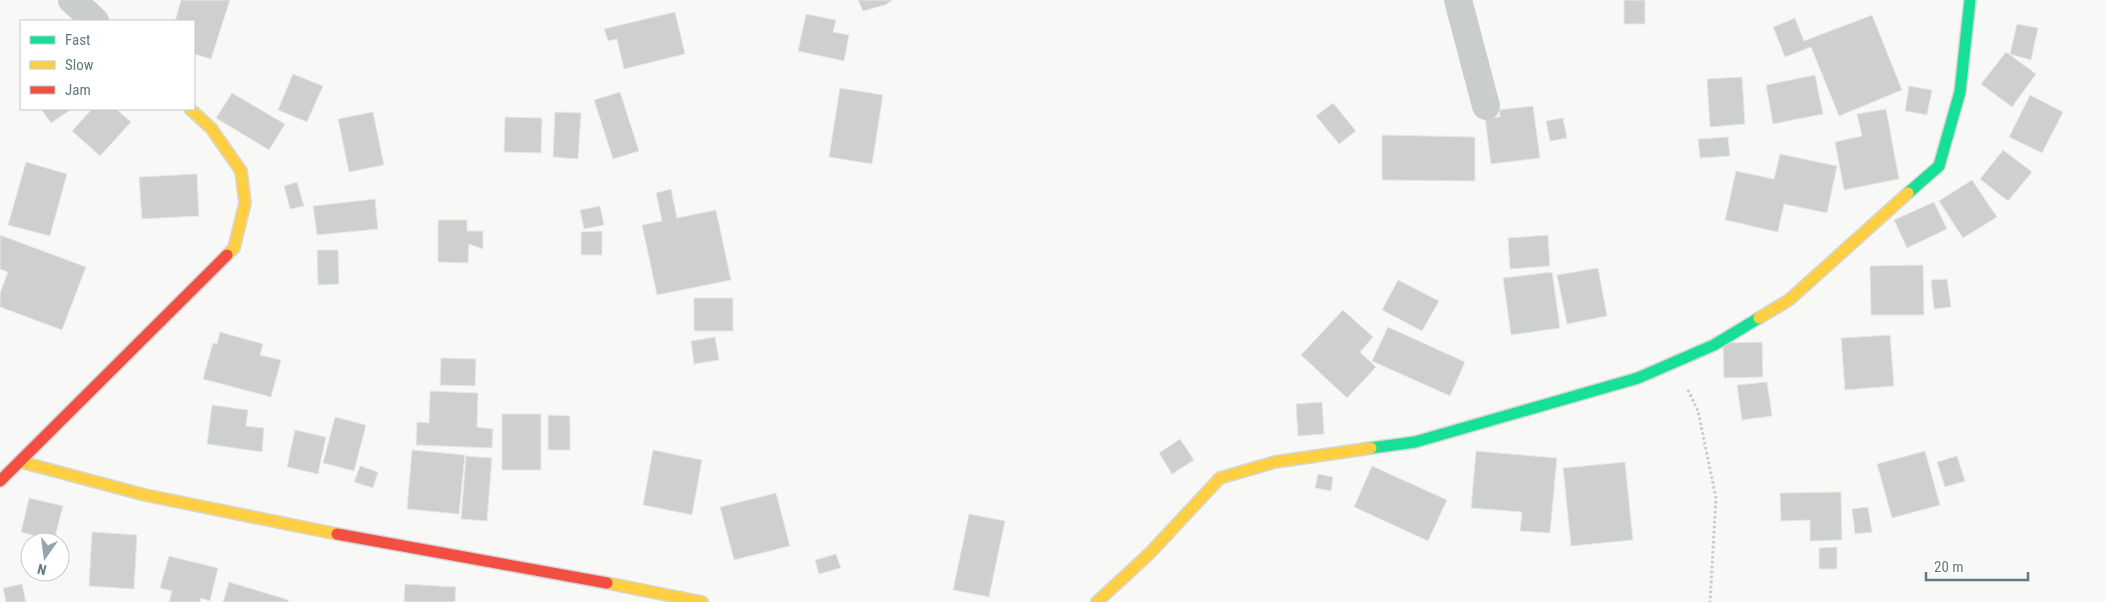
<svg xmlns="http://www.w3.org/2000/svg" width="2106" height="602" font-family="'Roboto Condensed',sans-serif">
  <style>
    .building { fill: #ced0d0; stroke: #e8e8e6 }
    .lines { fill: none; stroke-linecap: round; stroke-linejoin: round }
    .fast-casing { stroke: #d5d6d7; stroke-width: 14 }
    .slow-casing { stroke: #d5d6d7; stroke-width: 14 }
    .jam-casing { stroke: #d5d6d7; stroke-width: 14 }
    .path { stroke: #c8cacb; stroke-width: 3; stroke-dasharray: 2.5 2.5; stroke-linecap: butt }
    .street { stroke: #cacdcd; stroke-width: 28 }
    .fast { stroke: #16e098; stroke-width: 11 }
    .slow { stroke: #ffcf43; stroke-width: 11 }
    .jam { stroke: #f24e42; stroke-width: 11 }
  </style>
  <rect width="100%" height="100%" fill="#f8f8f7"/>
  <g class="building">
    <polygon points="181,0 230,0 211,59 194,54 194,21 175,21"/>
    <polygon points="858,0 893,0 885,5 863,11"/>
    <rect x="1624" y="0" width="21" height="24"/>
    <polygon points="675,12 685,54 624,69 617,39 608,41 604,29"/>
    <polygon points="806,14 836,20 833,32 849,35 844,61 798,51"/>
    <polygon points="1872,15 1902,90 1839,116 1811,47 1785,57 1773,27 1795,18 1804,41"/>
    <polygon points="2017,24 2038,28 2031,60 2010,54"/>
    <polygon points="2006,52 2036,74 2012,107 1981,84"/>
    <polygon points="293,74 323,86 307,122 278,110"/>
    <polygon points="1815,75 1823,114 1773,124 1766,85"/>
    <polygon points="1742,77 1745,124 1710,127 1707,79"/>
    <polygon points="1909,86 1932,90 1927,115 1905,111"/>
    <polygon points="840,88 883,95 872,164 829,157"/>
    <polygon points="620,92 639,151 613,159 594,100"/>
    <polygon points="232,93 285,124 269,150 216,118"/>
    <polygon points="2030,95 2063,112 2042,153 2009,137"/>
    <polygon points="1333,103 1356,131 1339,144 1316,116"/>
    <polygon points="1533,106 1540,158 1491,164 1485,118 1500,117 1499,110"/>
    <polygon points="41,109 72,109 51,123"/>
    <polygon points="92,109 116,109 131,122 100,156 72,131"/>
    <polygon points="1886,109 1899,179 1844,190 1835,142 1862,136 1857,114"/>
    <polygon points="373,112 384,165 349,172 338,119"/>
    <polygon points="555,112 581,113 578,159 553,157"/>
    <polygon points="505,117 542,118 541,153 504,152"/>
    <polygon points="1563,118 1567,138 1550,141 1546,121"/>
    <polygon points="1382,135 1475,137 1475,181 1382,180"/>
    <polygon points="1728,137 1730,156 1700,158 1698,139"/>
    <polygon points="2003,150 2032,172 2008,201 1980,179"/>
    <polygon points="1780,154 1837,166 1827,213 1784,204 1778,232 1725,220 1736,171 1774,179"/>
    <polygon points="26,162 67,174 50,236 8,225"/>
    <polygon points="197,174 199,216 142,219 139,177"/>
    <polygon points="1972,180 1997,217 1963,238 1939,201"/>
    <polygon points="297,182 304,206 290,209 284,186"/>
    <polygon points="671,189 677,218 716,210 731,280 657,295 642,225 662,221 656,193"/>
    <polygon points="375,199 378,229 317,235 313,206"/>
    <polygon points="1934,202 1947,229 1907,248 1894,220"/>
    <polygon points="600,206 604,225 584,229 580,210"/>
    <polygon points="438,220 467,220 467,231 483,231 483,249 469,244 468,263 438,262"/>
    <polygon points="602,231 602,255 581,255 581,232"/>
    <polygon points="0,235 86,267 62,330 0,307 0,293 8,272 0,269"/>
    <polygon points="1548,235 1550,266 1510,269 1508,238"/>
    <polygon points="317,250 338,250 339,284 318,285"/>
    <polygon points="1923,265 1924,315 1871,315 1870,266"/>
    <polygon points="1598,268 1607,316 1567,324 1557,275"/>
    <polygon points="1552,272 1560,328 1511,335 1503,278"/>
    <polygon points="1947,279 1951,307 1934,309 1931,280"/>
    <polygon points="1398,280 1439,301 1422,331 1382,310"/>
    <rect x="694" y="298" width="39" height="33"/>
    <polygon points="1343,310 1373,337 1360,352 1376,367 1347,398 1301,355"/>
    <polygon points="1388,327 1465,362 1450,396 1372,361"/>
    <polygon points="220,332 263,344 260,355 281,360 271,397 203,379 213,343 217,344"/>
    <polygon points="1890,335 1894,386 1845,390 1841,338"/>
    <polygon points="715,337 719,360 694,364 691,341"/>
    <polygon points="1762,342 1763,377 1724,378 1723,343"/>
    <polygon points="441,358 476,359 475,386 440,385"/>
    <polygon points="1767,382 1772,416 1742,420 1737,385"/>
    <polygon points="430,391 478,393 477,427 493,429 492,448 416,445 417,422 429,423"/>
    <polygon points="1322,402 1324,434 1298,436 1296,404"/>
    <polygon points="212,405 248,410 246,426 264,428 262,452 207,444"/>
    <rect x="502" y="414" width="39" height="56"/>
    <polygon points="548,415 570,416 570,450 548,450"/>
    <polygon points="335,417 366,425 354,471 323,463"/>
    <polygon points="295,430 326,437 318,474 287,467"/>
    <polygon points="1180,439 1194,460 1172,474 1159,453"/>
    <polygon points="412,450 465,455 459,514 407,509"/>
    <polygon points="653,450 702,460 692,515 643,505"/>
    <polygon points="1476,451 1557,458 1550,533 1520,531 1522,512 1471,508"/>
    <polygon points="1925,451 1940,505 1892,518 1877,464"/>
    <polygon points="466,456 492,458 487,521 461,519"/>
    <polygon points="1957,456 1965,481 1945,487 1937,462"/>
    <polygon points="1625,462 1633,540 1571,546 1563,468"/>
    <polygon points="360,466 378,472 373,488 354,482"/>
    <polygon points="1372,466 1447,500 1428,541 1354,507"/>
    <polygon points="1318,474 1333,477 1331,491 1315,488"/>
    <polygon points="1841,492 1842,540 1810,541 1810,520 1781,521 1780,493"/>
    <polygon points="776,493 790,546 734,560 720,507"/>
    <polygon points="29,498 63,506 54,541 21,532"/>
    <polygon points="1868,507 1872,532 1855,534 1852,509"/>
    <polygon points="969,514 1005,521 989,597 953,590"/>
    <polygon points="92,532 137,535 134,589 89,586"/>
    <polygon points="1837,547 1837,569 1819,569 1819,548"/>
    <polygon points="836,554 841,568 819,574 815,560"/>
    <polygon points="169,556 218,568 210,601 201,598 200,602 169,602 172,591 160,588"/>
    <polygon points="229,582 289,600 288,602 223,602"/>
    <polygon points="22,584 26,602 6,602 3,588"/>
    <polygon points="405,584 456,587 455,602 404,602"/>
  </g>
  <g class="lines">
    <defs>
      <g id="fast">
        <polyline points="1908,193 1939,166 1960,92 1970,0"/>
        <polyline points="1371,448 1415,442 1638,378 1714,345 1759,318"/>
      </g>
      <g id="slow">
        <polyline points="190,109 211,128 241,171 245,203 234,248 227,255"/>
        <polyline points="1759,318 1789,300 1908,193"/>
        <polyline points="21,462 145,495 337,534"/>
        <polyline points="607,583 702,602"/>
        <polyline points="1097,602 1149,554 1220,478 1275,462 1371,448"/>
      </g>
      <g id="jam">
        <polyline points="0,481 227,255"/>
        <polyline points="337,534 607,583"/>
      </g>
    </defs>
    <use href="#fast" class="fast-casing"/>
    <use href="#slow" class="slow-casing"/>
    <use href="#jam" class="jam-casing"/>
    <polyline class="path" points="1688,390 1698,411 1716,498 1710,602"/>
    <g class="street">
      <polyline points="72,0 95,21"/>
      <polyline points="1458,0 1486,106"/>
    </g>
    <use href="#fast" class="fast"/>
    <use href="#slow" class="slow"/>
    <use href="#jam" class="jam"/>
  </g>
  <rect x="20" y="20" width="175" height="90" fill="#ffffff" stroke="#c0c9cd"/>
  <rect x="30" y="36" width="25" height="8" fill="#16e098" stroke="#c0c9cd"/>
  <text x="65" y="45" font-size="15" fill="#627983">Fast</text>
  <rect x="30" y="61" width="25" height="8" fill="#ffcf43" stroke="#c0c9cd"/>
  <text x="65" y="70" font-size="15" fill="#627983">Slow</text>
  <rect x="30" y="86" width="25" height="8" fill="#f24e42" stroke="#c0c9cd"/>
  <text x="65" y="95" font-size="15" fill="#627983">Jam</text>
  <g transform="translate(45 557) rotate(194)"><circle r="24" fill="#ffffff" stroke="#c0c9cd"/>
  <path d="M0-4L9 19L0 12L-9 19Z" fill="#96a5ac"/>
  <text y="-8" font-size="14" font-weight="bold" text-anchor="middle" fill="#627983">N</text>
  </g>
  <path d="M1926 572v8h102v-8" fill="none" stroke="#627983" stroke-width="2.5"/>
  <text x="1934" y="572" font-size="15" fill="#627983" stroke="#ffffff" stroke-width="4" paint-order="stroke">20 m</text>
</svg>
